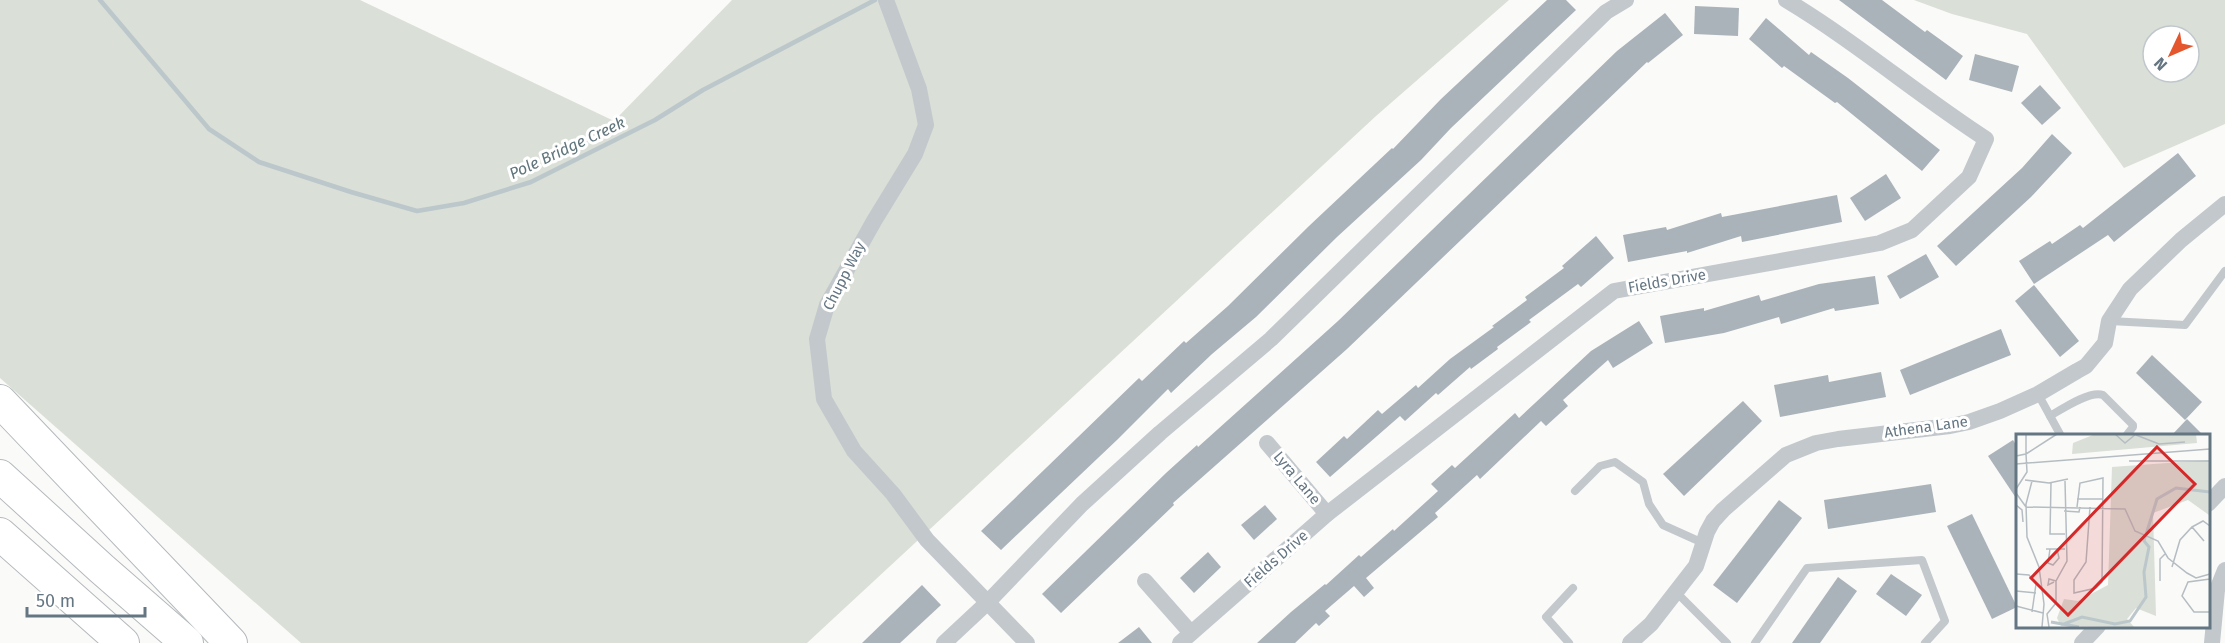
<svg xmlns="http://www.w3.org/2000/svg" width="2225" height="643" font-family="'Fira Sans',sans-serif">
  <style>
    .green { fill: #dadfd7; fill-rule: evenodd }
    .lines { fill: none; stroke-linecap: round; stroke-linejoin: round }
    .stream { stroke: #bbc7cb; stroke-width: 4.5 }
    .building { fill: #aab3b9 }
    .highway-casing { stroke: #b4b9bd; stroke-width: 34 }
    .lane { stroke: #c3c8cc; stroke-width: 8 }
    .street { stroke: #c3c8cc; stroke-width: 16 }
    .highway { stroke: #fff; stroke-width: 32 }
    .labels { text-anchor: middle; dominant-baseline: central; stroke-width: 6; stroke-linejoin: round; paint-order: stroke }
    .street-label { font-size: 15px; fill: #657683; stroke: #fff }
    .water-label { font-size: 16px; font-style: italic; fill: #60757c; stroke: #fff }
    .inset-river { fill: none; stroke: #bbc7cb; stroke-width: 3 }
    .inset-road { fill: none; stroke: #b5bdc2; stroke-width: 1.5 }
    .view { fill: #d62828; fill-opacity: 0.15; stroke: #d62828; stroke-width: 3 }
    .inset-edge { fill: none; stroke: #657683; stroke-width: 3 }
  </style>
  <rect width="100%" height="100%" fill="#fafaf8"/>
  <g class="green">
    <polygon points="0,0 360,0 614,121 732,0 1509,0 1376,116 807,643 301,643 0,378"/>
    <path d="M 1914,0 L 2225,0 L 2225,124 L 2124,168 L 2027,34 L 1952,14 ZM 2153,36 L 2189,36 L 2189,72 L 2153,72 Z"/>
  </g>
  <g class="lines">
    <polyline class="stream" points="100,0 209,129 259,162 351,192 417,211 464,203 531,182 655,120 703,90 875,0"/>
  </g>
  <g class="building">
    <polygon points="1547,0 1566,0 1576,10 1451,128 1421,160 1337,237 1256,317 1212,354 1171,393 1168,389 1118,439 1001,550 981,531 1139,378 1142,381 1184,341 1186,343 1228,306 1309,226 1392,148 1393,149 1441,99"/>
    <polygon points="1839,0 1882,0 1925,32 1927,30 1963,56 1946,80"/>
    <polygon points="1695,6 1739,8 1738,36 1694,34"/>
    <polygon points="1665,13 1683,35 1648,63 1647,62 1347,349 1173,503 1174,505 1061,613 1042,594 1166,473 1197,445 1198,447 1338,321 1617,51"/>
    <polygon points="1766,18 1809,55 1811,52 1848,78 1940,150 1922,171 1837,102 1835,103 1784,66 1782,68 1749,39"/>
    <polygon points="1975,54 2019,66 2012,92 1969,80"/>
    <polygon points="2040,85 2061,108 2042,125 2021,103"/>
    <polygon points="2052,134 2072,153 2031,197 1956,266 1937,246 2022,168"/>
    <polygon points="2178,153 2196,176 2114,242 2108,235 2034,284 2019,261 2050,241 2052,244 2080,225 2083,228"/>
    <polygon points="1886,174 1901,198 1865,221 1850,198"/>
    <polygon points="1837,195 1842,222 1742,242 1741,236 1687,253 1687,251 1628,262 1623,235 1666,227 1667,230 1721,213 1722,217"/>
    <polygon points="1596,236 1614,258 1581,287 1578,284 1529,320 1531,322 1497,347 1498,349 1471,369 1470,367 1438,395 1436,393 1405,421 1400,416 1330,477 1316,462 1344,436 1347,439 1378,410 1382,414 1416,385 1418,388 1450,359 1494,327 1492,326 1527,300 1525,297 1564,268 1562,266"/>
    <polygon points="1926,254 1939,277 1900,299 1887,276"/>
    <polygon points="1875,276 1879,304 1835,311 1834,308 1781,324 1779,317 1724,333 1665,343 1660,316 1704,308 1704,311 1759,295 1761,301 1819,284"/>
    <polygon points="2034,285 2079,341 2060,357 2015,301"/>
    <polygon points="1639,321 1653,343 1613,368 1608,360 1563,400 1568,406 1546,426 1541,421 1480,479 1477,475 1435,513 1438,517 1366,578 1374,588 1364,597 1354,586 1325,611 1330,616 1319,626 1316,623 1295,643 1257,643 1291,612 1325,584 1326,585 1359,555 1361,557 1393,529 1394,531 1438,491 1431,484 1452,465 1455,468 1515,413 1519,418 1591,351"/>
    <polygon points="2001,329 2011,355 1910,395 1900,370"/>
    <polygon points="2152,355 2202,402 2185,420 2136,373"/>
    <polygon points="1881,372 1886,397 1780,417 1774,385 1828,375 1829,382"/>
    <polygon points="1743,401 1762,421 1684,496 1663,474"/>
    <polygon points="2187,419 2204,436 2171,436"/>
    <polygon points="2013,440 2018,448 2018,501 1988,456"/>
    <polygon points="1931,484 1936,512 1828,529 1824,500"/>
    <polygon points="1779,500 1802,518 1737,603 1713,585"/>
    <polygon points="1265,505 1277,519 1254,540 1241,525"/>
    <polygon points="1972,514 2017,607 1992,619 1947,526"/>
    <polygon points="1208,552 1221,567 1194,593 1180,578"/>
    <polygon points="1891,574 1922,595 1906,616 1876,594"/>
    <polygon points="1838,577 1857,591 1820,643 1792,643"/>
    <polygon points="922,585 941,605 900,643 862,643"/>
    <polygon points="1139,627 1152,643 1118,643"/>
  </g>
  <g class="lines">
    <defs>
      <g id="highway">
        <polyline points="0,401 231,643"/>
        <polyline points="0,476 102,569 187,643"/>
        <polyline points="0,534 123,643"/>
      </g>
    </defs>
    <use href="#highway" class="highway-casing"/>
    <g class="lane">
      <polyline points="2110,321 2185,325 2225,271"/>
      <polyline points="2038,394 2061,436"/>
      <path d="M 2050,416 C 2062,409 2090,390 2103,395 L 2133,425 L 2133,427 L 2126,436"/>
      <polyline points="1575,491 1600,466 1615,462 1643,482 1649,504 1663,525 1703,543"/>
      <polyline points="1676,592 1727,643"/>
      <polyline points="1569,643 1546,617 1573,588"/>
      <polyline points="1755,643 1807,568 1922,560 1945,621 1925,643"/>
    </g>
    <g class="street">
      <polyline points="886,0 919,89 926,125 915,154 874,221 827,305 817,339 824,399 854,451 893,494 927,540 1027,643"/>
      <polyline points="1267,443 1327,514"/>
      <polyline points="2208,504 2225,486"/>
      <polyline points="1145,581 1191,633"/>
      <polyline points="944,643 988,602 1082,504 1160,433 1271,339 1606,12 1626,0"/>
      <path d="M 1180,643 L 1327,514 L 1614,291 L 1880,243 L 1912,230 L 1969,177 L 1986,139 C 1918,95 1856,42 1786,0"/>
      <polyline points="1630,643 1651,624 1696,566 1707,532 1713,521 1723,510 1786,455 1816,443 1838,439 1950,426 1969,422 2000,411 2038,394 2077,371 2086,366 2105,343 2109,321 2130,289 2181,240 2225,204"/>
      <polyline points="2082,643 2098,626"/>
      <polyline points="2212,643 2217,590 2225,570"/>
    </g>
    <use href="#highway" class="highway"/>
  </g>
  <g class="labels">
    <g class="street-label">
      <text transform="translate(844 276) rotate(-63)">Chupp Way</text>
      <text transform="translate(1667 281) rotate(-10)">Fields Drive</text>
      <text transform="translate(1926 427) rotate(-8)">Athena Lane</text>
      <text transform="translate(1297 478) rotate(50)">Lyra Lane</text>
      <text transform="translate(1276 559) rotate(-41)">Fields Drive</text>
    </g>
    <g class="water-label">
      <text transform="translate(567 148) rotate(-25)">Pole Bridge Creek</text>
    </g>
  </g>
  <g transform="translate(2016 434)">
    <rect width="194" height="194" fill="#fafaf8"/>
    <path d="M 180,0 L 181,9 L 56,20 L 57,9 L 77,1 ZM 193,26 L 193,81 L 172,66 L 137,79 L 140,182 L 120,174 L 111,185 L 118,193 L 45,192 L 41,184 L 48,165 L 62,167 L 92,151 L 96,33 Z" fill="#dadfd7"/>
    <path class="inset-river" d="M 35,188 L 63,193M 48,190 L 66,183 L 99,190 L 114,187 L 130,163 L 128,138 L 133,113 L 128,107 L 141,65 L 160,54 L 194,58"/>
    <path class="inset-road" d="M 10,0 L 10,20 L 41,0M 99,0 L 109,9 L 120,0M 120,1 L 143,10 L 169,8M 0,22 L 10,20 L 11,38 L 0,55M 113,27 L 194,27M 0,30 L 194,15M 9,46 L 33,49 L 52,45M 16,47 L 10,70 L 11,103 L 23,133 L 28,170 L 26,193M 35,49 L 34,100 L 49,100M 0,59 L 10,73 L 109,75 L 119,97 L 142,107 L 152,124 L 171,139 L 180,144 L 194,140M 61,65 L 87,65M 0,71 L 6,76 L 7,88M 61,73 L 64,49 L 87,44 L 86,148 L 80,154 L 58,159 L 58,146 L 70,128 L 74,73M 48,77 L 63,78 L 64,73M 176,93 L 187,87 L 194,92M 30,115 L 49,115M 34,115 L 32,129 L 37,131 L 43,124 L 41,115M 156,133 L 164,106 L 176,93 L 188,107M 0,140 L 13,141 L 20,150 L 16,178M 194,145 L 172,148 L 166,162 L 178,178 L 194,178M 144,147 L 144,125 L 149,120M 38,148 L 32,151 L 33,145 L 40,147M 0,157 L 20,159M 0,172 L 27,179M 33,193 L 31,180 L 40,169 L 40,147 L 51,127 L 49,47"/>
    <path class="view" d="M 141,13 L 179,50 L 52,181 L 15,144 Z"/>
    <rect width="194" height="194" class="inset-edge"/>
  </g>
  <g transform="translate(2171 54) rotate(226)"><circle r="28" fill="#ffffff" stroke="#c1c8cd" stroke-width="1.5"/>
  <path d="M0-4.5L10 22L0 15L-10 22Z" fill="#e4572e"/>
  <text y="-9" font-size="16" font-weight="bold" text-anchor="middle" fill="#657683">N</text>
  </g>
  <path d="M27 607v9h118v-9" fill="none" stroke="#657683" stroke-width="3"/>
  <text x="36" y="607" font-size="18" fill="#657683" stroke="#ffffff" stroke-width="4.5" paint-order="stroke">50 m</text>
</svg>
